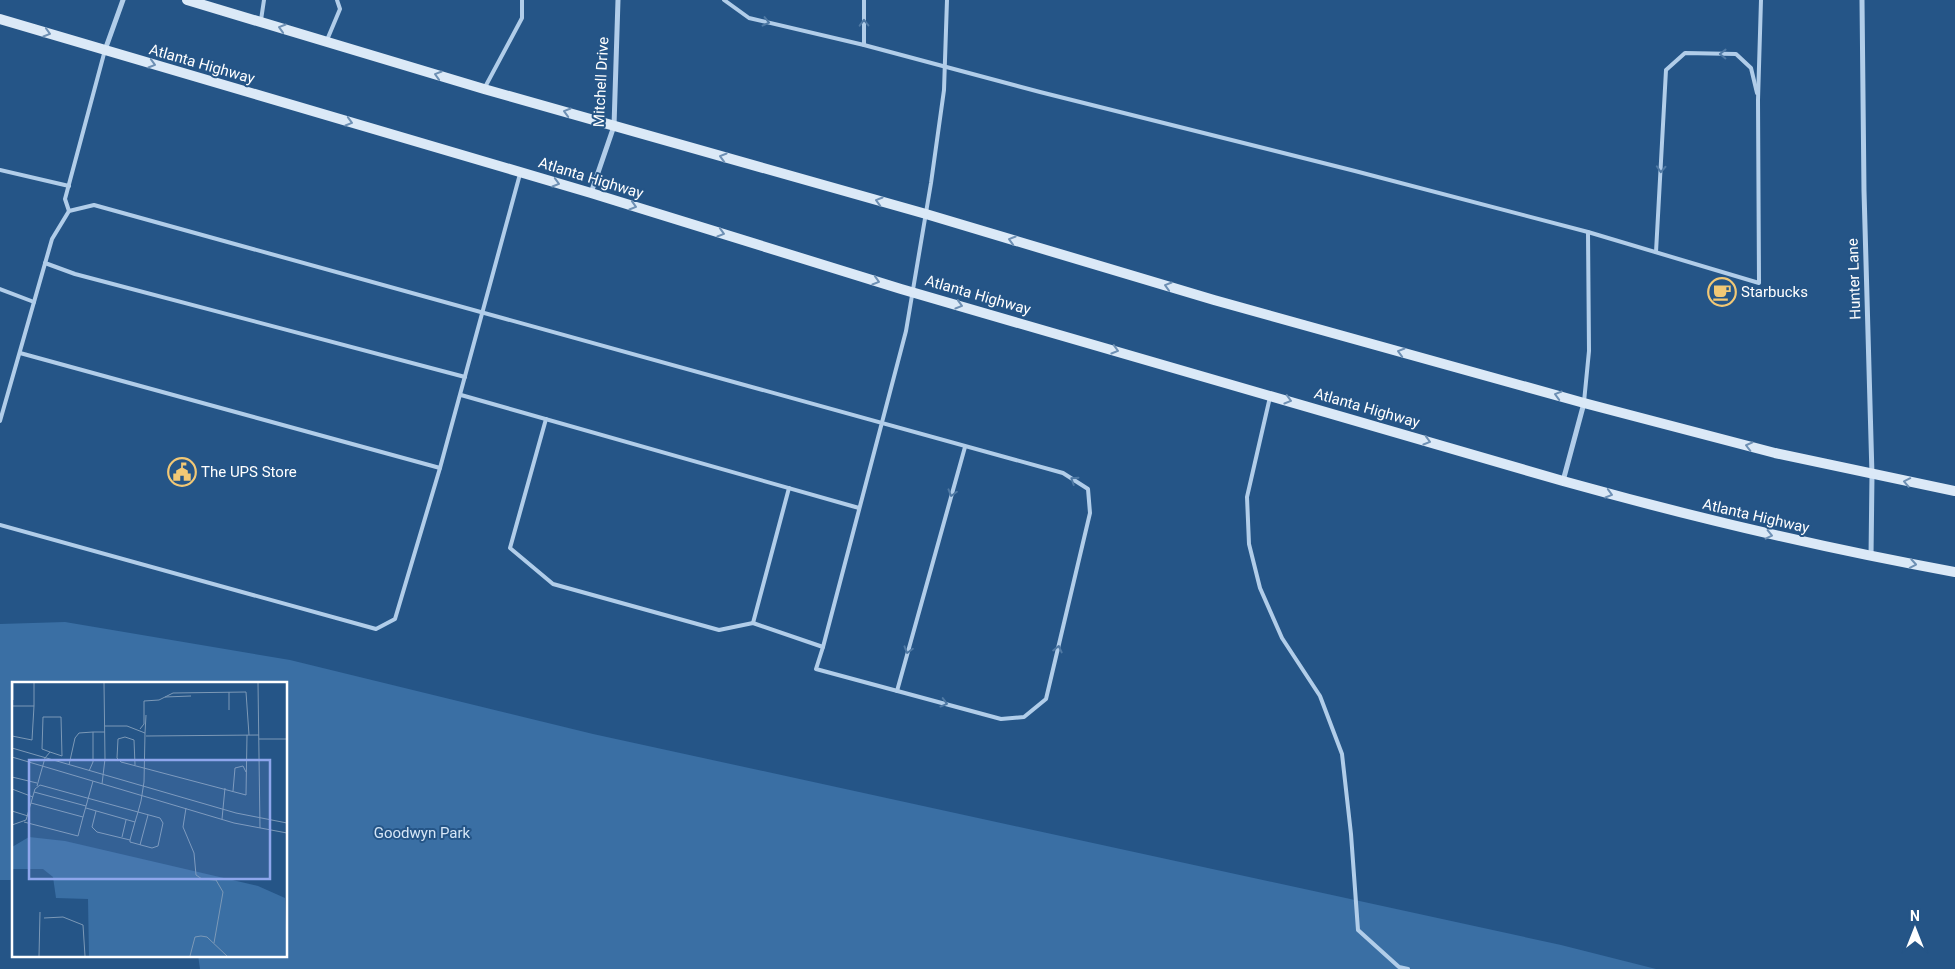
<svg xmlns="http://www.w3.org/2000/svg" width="1955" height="969" font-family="Roboto,sans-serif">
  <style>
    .green { fill: #3a6fa4 }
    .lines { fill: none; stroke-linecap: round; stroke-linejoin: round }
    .service { stroke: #b1cde9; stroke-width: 4 }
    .minor { stroke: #b1cde9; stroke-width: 5 }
    .secondary { stroke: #dbe9f7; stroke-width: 10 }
    .oneway { stroke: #4f79a4 }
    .oneway2 { stroke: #6e90b4 }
    .labels { text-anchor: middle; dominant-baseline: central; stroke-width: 4; stroke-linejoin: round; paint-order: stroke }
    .street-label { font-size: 15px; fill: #fff; stroke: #255587 }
    .poi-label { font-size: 15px; fill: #fff; stroke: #255587; text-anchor: start }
    .park-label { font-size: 15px; fill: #d5e6f7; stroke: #255587 }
    .inset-road { fill: none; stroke: #7c99b7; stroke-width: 1 }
    .view { fill: #8ea6ec; fill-opacity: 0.15; stroke: #8ea6ec; stroke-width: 2.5 }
    .inset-edge { fill: none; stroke: #fff; stroke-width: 2.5 }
  </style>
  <rect width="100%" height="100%" fill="#255587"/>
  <polygon class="green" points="65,622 290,660 593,734 1561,945 1656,969 200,969 198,955 286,955 286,683 14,683 14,880 0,880 0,624"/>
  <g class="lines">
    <g class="service">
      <polyline points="724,0 749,18 864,45 1040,92 1355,171 1588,232 1759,283 1758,100 1761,0"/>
      <polyline points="864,0 864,45"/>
      <polyline points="261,20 264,0"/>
      <polyline points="327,40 340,9 337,0"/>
      <polyline points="484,89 522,18 522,0"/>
      <polyline points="0,170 69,186"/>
      <polyline points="69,211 65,199 105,50"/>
      <polyline points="1656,252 1666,70 1685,53 1736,54 1751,68 1757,93"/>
      <polyline points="45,263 75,274 465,377"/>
      <polyline points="0,289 34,302"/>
      <polyline points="461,395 859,508"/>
      <polyline points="1270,397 1247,497 1249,544 1260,588 1282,638 1320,696 1342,754 1351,834 1358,930 1399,967 1408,969"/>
      <polyline points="1584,402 1589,351 1588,232"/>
      <polyline points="546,419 510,548 553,584 719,630 753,623 823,647"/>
      <polyline points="0,421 52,239 69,211 94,205 1063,473 1088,489 1090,513 1046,699 1024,717 1001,719 816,669 823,647 906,331 931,183 944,90 947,0"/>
      <polyline points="440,468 520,174"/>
      <polyline points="0,525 376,629 395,619 440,468 20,353"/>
      <polyline points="753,623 789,488"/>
      <polyline points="897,691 965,447"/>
    </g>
    <g class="minor">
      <polyline points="1862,0 1864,191 1872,475 1871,557"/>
      <polyline points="105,50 123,0"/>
      <polyline points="591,193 614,126 618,0"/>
      <polyline points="1563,481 1584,403"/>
    </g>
    <g class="secondary">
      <polyline points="187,0 484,89 926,214 1214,300 1584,403 1775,453 1955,491"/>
      <path d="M 0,19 L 591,193 L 901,289 L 1563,481 C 1692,517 1822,548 1955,572"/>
    </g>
  </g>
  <defs><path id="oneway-chevron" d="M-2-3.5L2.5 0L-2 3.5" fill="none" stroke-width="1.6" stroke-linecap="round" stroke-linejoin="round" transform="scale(1.25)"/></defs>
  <g class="oneway">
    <use href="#oneway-chevron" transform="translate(766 22) rotate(13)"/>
    <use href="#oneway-chevron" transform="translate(864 23) rotate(-91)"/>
    <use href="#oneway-chevron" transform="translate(1723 54) rotate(-179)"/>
    <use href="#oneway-chevron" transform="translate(1661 169) rotate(93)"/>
    <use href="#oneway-chevron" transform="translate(1074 480) rotate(-147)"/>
    <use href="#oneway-chevron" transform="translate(952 493) rotate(106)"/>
    <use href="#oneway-chevron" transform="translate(1058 649) rotate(-77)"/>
    <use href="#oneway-chevron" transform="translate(908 650) rotate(106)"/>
    <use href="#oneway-chevron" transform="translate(944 703) rotate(15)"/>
  </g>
  <g class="oneway2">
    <use href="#oneway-chevron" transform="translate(282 28) rotate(-163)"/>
    <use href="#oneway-chevron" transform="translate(47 33) rotate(17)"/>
    <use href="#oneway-chevron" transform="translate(152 64) rotate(16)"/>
    <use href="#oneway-chevron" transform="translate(438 75) rotate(-163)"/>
    <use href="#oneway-chevron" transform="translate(567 112) rotate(-164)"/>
    <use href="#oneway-chevron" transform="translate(349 122) rotate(16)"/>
    <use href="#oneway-chevron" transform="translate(723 157) rotate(-164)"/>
    <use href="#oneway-chevron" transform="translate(556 183) rotate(16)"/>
    <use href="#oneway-chevron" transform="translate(879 201) rotate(-164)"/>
    <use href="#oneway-chevron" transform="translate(633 206) rotate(17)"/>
    <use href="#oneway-chevron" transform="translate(721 233) rotate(17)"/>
    <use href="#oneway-chevron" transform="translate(1012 240) rotate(-163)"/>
    <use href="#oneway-chevron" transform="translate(876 281) rotate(17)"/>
    <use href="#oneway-chevron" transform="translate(1168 286) rotate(-163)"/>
    <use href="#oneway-chevron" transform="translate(959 305) rotate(16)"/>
    <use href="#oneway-chevron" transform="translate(1115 350) rotate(16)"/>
    <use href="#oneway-chevron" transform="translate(1401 352) rotate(-164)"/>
    <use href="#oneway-chevron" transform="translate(1558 395) rotate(-164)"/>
    <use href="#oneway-chevron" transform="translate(1288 400) rotate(16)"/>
    <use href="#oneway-chevron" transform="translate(1427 441) rotate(16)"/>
    <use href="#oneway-chevron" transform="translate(1749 446) rotate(-166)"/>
    <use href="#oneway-chevron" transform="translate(1907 482) rotate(-169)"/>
    <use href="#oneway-chevron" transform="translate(1609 494) rotate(16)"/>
    <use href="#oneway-chevron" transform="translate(1769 535) rotate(13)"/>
    <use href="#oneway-chevron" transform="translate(1913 564) rotate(10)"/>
  </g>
  <defs>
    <symbol id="cafe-ring" viewBox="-11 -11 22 22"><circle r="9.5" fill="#255587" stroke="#f2c875" stroke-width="1.5"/><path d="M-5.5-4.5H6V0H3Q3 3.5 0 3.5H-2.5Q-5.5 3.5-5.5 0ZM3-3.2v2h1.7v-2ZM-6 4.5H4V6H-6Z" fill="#f2c875"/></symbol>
    <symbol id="civic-ring" viewBox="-11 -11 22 22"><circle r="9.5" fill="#255587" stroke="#f2c875" stroke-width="1.5"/><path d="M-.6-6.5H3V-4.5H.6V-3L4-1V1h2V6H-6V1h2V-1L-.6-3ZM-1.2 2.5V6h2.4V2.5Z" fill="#f2c875"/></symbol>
  </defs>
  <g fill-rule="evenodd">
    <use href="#cafe-ring" x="1706" y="276" width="32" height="32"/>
    <use href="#civic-ring" x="166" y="456" width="32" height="32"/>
  </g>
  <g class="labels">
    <g class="street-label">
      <text transform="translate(202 64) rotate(16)">Atlanta Highway</text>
      <text transform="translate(601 82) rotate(-87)">Mitchell Drive</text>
      <text transform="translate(591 178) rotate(17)">Atlanta Highway</text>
      <text transform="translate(1854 279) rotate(-92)">Hunter Lane</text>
      <text transform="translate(978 295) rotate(16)">Atlanta Highway</text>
      <text transform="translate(1367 408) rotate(16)">Atlanta Highway</text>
      <text transform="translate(1756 516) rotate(13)">Atlanta Highway</text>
    </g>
    <g class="poi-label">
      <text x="1741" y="292">Starbucks</text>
      <text x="201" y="472">The UPS Store</text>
    </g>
    <g class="park-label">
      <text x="422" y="833">Goodwyn Park</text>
    </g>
  </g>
  <g transform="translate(12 682)">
    <rect width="275" height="275" fill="#255587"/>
    <path d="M 17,155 L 53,159 L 246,204 L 273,216 L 275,274 L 77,274 L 76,217 L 44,216 L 41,195 L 31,187 L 0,187 L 0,165 Z" fill="#3a6fa4"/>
    <path class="inset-road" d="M 246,1 L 248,146M 217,10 L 217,28M 153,15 L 179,14M 1,18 L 1,1M 0,24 L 22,24 L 20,58 L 0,54M 22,24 L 22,1M 128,47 L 132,42 L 132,19 L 147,18 L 161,11 L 234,10 L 237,53M 133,51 L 134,33M 134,54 L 247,53M 247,57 L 275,57M 0,66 L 224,131 L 275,141M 0,75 L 222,141 L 275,151M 57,83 L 63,56 L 67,51 L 81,50M 123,83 L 122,58 L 113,55 L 106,57 L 105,76 L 109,80 L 234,113 L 235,53M 77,89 L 81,80 L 81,50 L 93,50M 0,95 L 25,101M 90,102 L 93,77 L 92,1M 25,104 L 33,76 L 38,70 L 30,67 L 31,35 L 49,35 L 50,74 L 38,70M 0,107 L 21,115M 221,109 L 223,86 L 231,84 L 234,90M 22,110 L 74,124M 74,126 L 123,140M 174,126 L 171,145 L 182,171 L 184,193 L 190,197 L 204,198 L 211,210 L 202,261M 0,129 L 16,134M 84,129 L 80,145 L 85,150 L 118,158M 71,135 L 81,99M 210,137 L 213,106M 12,140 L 66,154 L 71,135 L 19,121M 0,143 L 14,138 L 23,107 L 28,103 L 126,130 L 148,136 L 151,141 L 146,164 L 140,166 L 118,160 L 118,158 L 123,140 L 126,130 L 129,119 L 132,100 L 133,51 L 115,44 L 93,44M 110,155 L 114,138M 128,163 L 136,133M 32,236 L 51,235 L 71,243 L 73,274M 27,274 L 28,230M 178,274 L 183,255 L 189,254 L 195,255 L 215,274"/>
    <path class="view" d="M 17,78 L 258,78 L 258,197 L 17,197 Z"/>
    <rect width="275" height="275" class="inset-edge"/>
  </g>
  <g transform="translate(1915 929)" stroke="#255587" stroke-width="4" paint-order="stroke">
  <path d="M0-4L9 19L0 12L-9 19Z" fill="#ffffff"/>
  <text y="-8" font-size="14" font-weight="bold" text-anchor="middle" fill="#ffffff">N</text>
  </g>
</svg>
